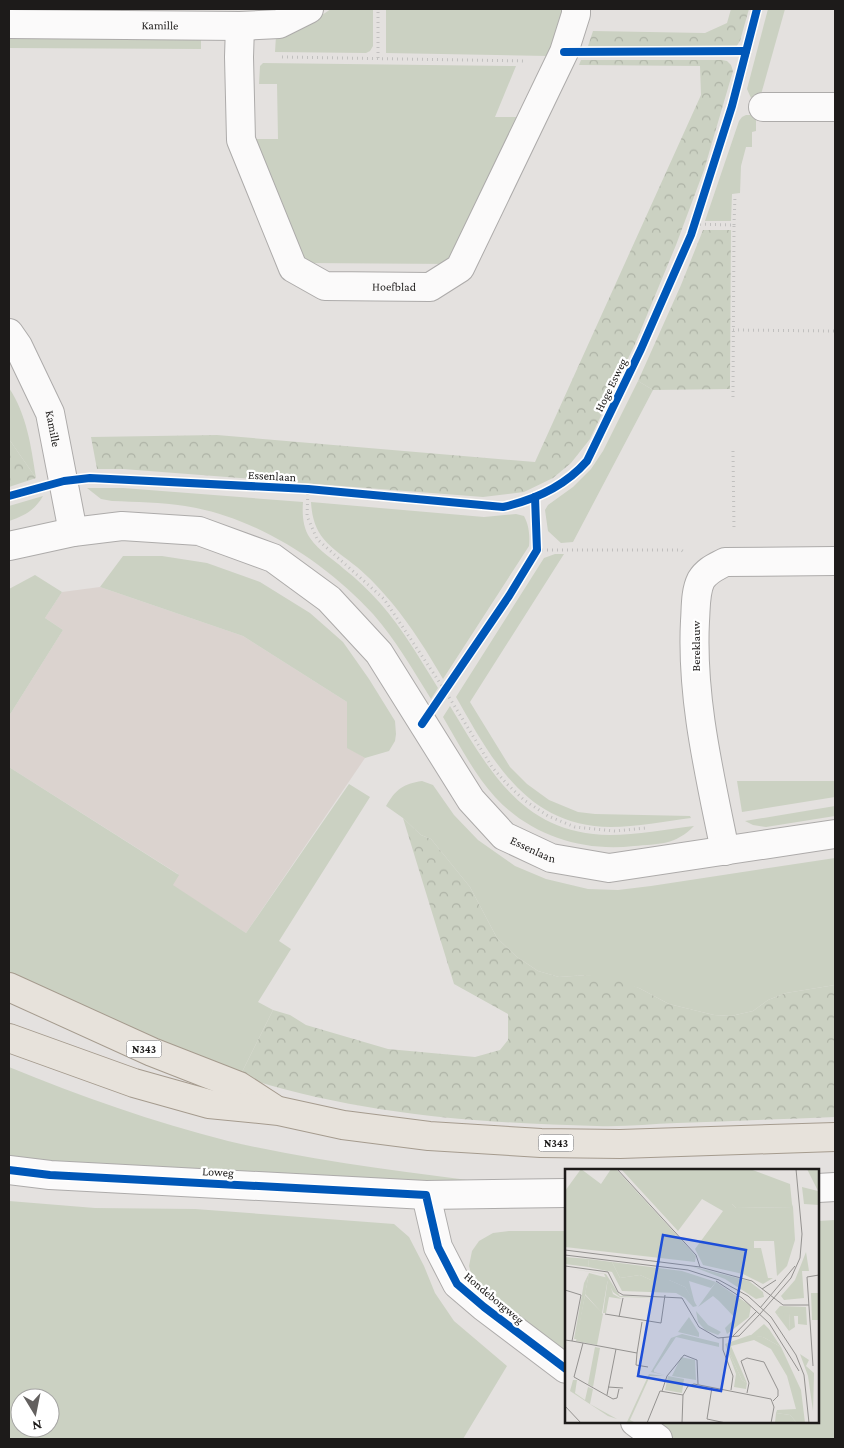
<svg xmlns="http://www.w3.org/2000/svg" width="844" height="1448" font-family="'Crimson Pro',serif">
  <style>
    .built { fill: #dbd3cf }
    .grass { fill: #cbd1c2; fill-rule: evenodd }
    .forest { fill: url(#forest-crowns) }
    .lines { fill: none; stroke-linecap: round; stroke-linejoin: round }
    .minor-casing { stroke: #adabaa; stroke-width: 30 }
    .tertiary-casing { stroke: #adabaa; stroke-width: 30 }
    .primary-casing { stroke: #a59b8e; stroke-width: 30 }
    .path { stroke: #c1c0bf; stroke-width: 3; stroke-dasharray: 1 4; stroke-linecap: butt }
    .minor { stroke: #fbfafa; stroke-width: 28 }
    .tertiary { stroke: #fbfafa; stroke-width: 28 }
    .primary { stroke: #e7e2db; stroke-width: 28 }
    .cycleway-casing { stroke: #fff; stroke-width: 11 }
    .cycleway { stroke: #0057b8; stroke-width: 8 }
    .labels { text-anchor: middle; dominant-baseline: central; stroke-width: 4.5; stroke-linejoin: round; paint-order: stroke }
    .shield { fill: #fff; stroke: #615f5f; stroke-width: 1 }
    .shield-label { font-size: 11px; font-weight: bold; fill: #1d1b1a }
    .street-label { font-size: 12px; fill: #1d1b1a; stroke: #fff }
    .inset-road { fill: none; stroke: #949290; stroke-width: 1 }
    .view { fill: #1d4ed8; fill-opacity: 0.15; stroke: #1d4ed8; stroke-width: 2.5 }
    .inset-edge { fill: none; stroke: #1d1b1a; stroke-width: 2.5 }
  </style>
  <defs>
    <pattern id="forest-crowns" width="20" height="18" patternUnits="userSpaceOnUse" patternTransform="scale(1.25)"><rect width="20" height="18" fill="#cbd1c2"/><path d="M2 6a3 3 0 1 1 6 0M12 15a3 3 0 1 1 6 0" fill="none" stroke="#aeb3a6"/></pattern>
  </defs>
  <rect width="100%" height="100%" fill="#e4e1df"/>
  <polygon class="built" points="100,587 243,636 347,702 347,747 365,758 246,933 172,885 178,874 9,767 9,716 63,630 45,618 62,592"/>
  <g class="grass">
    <polygon points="331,9 373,9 373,46 370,51 366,53 275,52 276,36 307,25"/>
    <polygon points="386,9 564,9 560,31 548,56 386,53"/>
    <polygon points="768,9 785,9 760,98 751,98 747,89"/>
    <polygon points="9,37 201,39 201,49 9,48"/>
    <polygon points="263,63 516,66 495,117 519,117 451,264 305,263 253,139 278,139 277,84 259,84 260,66"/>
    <polygon points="746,115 756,115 756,131 752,132 752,147 746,147 741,166 740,193 732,194 731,221 705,221 739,121 742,117"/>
    <polygon points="638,381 653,390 573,542 561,543 548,531 545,510 548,505 573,487 591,469 603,451"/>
    <path d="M 9,388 C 27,415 31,446 36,478 L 9,439 Z"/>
    <path d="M 87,488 L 123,488 L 303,502 C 302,514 303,528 310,538 C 319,551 333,559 344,569 C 357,579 369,591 380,603 C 403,629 420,659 438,688 L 431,699 C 413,670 396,640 373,614 C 325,562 256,517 185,506 C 161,502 136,502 112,501 L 101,499 Z"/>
    <path d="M 43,496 C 35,510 24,516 9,521 L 9,506 Z"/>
    <path d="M 311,502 L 484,517 L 516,514 L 524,516 C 529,525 530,536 529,546 L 443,679 C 428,653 411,626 392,603 C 382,591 369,577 357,567 C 331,546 313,539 311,502 Z"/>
    <path d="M 555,554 L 564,554 L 470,702 L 510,767 L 527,784 L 549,800 L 578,812 L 595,814 L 690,816 L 691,818 C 666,821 636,827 611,827 C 527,827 492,760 456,697 L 544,558 Z"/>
    <polygon points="123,556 162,556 207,563 260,582 310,613 343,642 369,679 395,721 396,734 395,741 389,751 365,758 347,748 347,702 243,636 100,587"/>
    <polygon points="35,575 62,592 45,618 63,630 9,716 9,589"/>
    <path d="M 450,706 C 490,772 523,834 610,835 C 637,835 667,829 694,826 C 676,845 658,844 634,846 C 583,852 531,836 495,797 C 474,774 459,744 443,717 Z"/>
    <polygon points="9,767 179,875 173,885 246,933 349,784 370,797 279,941 291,949 258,1002 273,1010 240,1076 9,976"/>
    <path d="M 422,781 L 433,785 L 454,815 L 478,840 L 515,866 L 546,879 L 588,889 L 618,890 L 651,886 L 835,858 L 835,985 L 786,993 L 768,1000 L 753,1011 L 731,1016 L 714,1015 L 669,1004 L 639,988 L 587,975 L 559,977 L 538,971 L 517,957 L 497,938 L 470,887 L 431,839 L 421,835 L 403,818 L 386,806 C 396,789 403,784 422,781 Z"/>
    <polygon points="737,781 835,781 835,797 742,812"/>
    <polygon points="835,806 835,816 766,827 753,825 745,821"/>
    <path d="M 9,1067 C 80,1096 153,1122 228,1141 C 317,1162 408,1172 498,1184 L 518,1191 L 197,1168 L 97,1167 L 9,1161 Z"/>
    <path d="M 9,1201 L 95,1208 L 195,1209 L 394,1224 L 409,1237 L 424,1266 L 435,1293 L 454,1321 L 507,1366 L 463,1439 L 9,1439 ZM 20,1398 L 50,1398 L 50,1428 L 20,1428 Z"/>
    <polygon points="835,1220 835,1439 673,1439 650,1422 818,1422 818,1221"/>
    <polygon points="509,1231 566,1231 566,1358 483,1294 472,1277 469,1266 472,1251 479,1241 493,1233"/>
  </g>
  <g class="forest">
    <polygon points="731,9 749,9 740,41 736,47 588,46 593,31 705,33 727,23"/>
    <polygon points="581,60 722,60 727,61 731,65 733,71 704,170 676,245 635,344 590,439 571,463 553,478 524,492 483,497 123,469 97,469 91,437 217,435 535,462 701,95 700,66 579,65"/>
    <polygon points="703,230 731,230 730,389 653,390 638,381 681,285"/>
    <polygon points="9,439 36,478 9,487"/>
    <path d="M 403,818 L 421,835 L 431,839 L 470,887 L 497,938 L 517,957 L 538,971 L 559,977 L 587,975 L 610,977 L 639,988 L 669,1004 L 714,1015 L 731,1016 L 753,1011 L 768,1000 L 786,993 L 835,985 L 835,1117 C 782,1119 730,1121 677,1123 C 650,1124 624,1127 597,1126 C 476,1123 356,1114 240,1076 L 273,1010 L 290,1015 L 306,1025 L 388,1049 L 475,1057 L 500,1050 L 508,1040 L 508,1014 L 454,984 Z"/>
  </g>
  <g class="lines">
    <defs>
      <g id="minor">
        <path id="s1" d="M 9,24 L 240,26 L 279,24 L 309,9"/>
        <path id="s2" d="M 240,26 L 239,57 L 241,140 L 293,268 L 325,286 L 430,287 L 460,268 L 564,52 L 576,14 L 576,9"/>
        <polyline points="763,107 835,107"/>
        <path id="s3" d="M 9,333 L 18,346 L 50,413 L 73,532"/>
        <path d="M 725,851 C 710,776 691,699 695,621 C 696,608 695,592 701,580 C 707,570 716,567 725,562 L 835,561"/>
        <polyline points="9,1170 50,1175 426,1195 566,1193"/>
        <polyline points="818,1188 835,1187"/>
        <polyline points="426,1195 438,1247 457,1284 484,1307 566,1369"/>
        <polyline points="635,1422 658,1439"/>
      </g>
      <g id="tertiary">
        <path id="s4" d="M 9,546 L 73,532 L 122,526 L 199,531 L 273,558 L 329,599 L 379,653 L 471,800 L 504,836 L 551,858 L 609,868 L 835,834"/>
      </g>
      <g id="primary">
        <polyline points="9,987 152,1052 239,1086 273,1108"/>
        <polyline points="9,1038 134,1083 209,1104 279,1111 343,1125 429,1136 541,1143 620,1144 835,1137"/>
      </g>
    </defs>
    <use href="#minor" class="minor-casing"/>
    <use href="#tertiary" class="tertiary-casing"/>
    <use href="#primary" class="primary-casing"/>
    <g class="path">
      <polyline points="282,57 526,61"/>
      <polyline points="378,58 378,9"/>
      <polyline points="695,224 734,225 733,397"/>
      <polyline points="734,225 735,196"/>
      <polyline points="733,330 835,331"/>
      <polyline points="733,451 734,531"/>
      <polyline points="308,489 307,516 317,539 384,599 444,689 492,767 507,784 524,800 548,816 575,827 615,831 646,828"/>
      <polyline points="537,550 681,550 684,552"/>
    </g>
    <use href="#minor" class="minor"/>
    <use href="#tertiary" class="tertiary"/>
    <use href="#primary" class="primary"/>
    <defs>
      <g id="cycleway">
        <polyline points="564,52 746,51"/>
        <path d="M 9,496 L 64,481 L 90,478 L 308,489 L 503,507 C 534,500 565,486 587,461 L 641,349 L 691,235 L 732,106 L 757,9"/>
        <polyline points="422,724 509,596 537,550 535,497"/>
        <polyline points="9,1170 50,1175 426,1195 438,1247 457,1284 484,1307 566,1369"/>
      </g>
    </defs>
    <use href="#cycleway" class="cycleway-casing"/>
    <use href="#cycleway" class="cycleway"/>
  </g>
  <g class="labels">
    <g class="shield">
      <rect x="126.5" y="1040.5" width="35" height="17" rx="4"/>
      <rect x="538.5" y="1134.5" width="35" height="17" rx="4"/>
    </g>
    <g class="shield-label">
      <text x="144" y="1049">N343</text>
      <text x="556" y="1143">N343</text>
    </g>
    <g class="street-label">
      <text stroke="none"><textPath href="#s1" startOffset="151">Kamille</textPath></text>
      <text stroke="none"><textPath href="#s2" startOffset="358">Hoefblad</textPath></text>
      <text transform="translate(611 385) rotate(-64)">Hoge Esweg</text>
      <text stroke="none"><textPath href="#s3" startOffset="106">Kamille</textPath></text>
      <text transform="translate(272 476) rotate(3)">Essenlaan</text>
      <text transform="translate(696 646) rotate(-90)">Bereklauw</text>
      <text stroke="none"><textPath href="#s4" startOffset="668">Essenlaan</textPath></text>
      <text transform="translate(218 1172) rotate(3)">Loweg</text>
      <text transform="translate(494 1298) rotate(40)">Hondeborgweg</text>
    </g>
  </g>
  <g transform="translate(565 1169)">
    <rect width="254" height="254" fill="#e4e1df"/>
    <path d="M 16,0 L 36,15 L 46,0 L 51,0 L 131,87 L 130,93 L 0,78 L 0,22 ZM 56,0 L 185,0 L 225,15 L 227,35 L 167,35 L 171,39 L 228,38 L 230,71 L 222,97 L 212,107 L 209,72 L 189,72 L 189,79 L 196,79 L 203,109 L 208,109 L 198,115 L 178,105 L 138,96 L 130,80 L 158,42 L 137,30 L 113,62 ZM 242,0 L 254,0 L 254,36 L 239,35 L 237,18 L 253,22 ZM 24,90 L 47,93 L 55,109 L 75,106 L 86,111 L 104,111 L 120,118 L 132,137 L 128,138 L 120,129 L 111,124 L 57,122 L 47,103 L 23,98 ZM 126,97 L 184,112 L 198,123 L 199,128 L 191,130 L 160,110 ZM 0,99 L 41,105 L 55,127 L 97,129 L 55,128 L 48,123 L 39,105 ZM 24,104 L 43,109 L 37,144 L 20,125 ZM 151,113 L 186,137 L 184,148 L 162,165 L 160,159 L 170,149 L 154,132 L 148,127 L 133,138 ZM 246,124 L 254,124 L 254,151 L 247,151 ZM 20,126 L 38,145 L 32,176 L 11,172 ZM 131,142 L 143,156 L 156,163 L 153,166 L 140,161 L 133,153 ZM 224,142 L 225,144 L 224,162 L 212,146 ZM 124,148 L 134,164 L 134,168 L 113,163 ZM 199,155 L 204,160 L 216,178 L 198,168 L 185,167 ZM 160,175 L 177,211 L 182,214 L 181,220 L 169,218 L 171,205 ZM 116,188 L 130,191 L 131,211 L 107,207 ZM 103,207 L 119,210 L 117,224 L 100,221 ZM 211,244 L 225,246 L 232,254 L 210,254 Z" fill="#cbd1c2"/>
    <path d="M 167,35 L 227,35 L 228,38 L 171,39 ZM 241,83 L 244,102 L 237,102 L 239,129 L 219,131 L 216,127 L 230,111 ZM 0,88 L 24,90 L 23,98 L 0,95 ZM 47,93 L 117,102 L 151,113 L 146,119 L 124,112 L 130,135 L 120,118 L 104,111 L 86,111 L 75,106 L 55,109 ZM 24,104 L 12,170 L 9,170 L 19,114 ZM 43,109 L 48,125 L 57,130 L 44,128 L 41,144 L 38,144 ZM 215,137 L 241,138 L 242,156 L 233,155 L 233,147 L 229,147 L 230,158 L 224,162 L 225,144 L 212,146 L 210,143 ZM 117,165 L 154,174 L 154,178 L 111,168 L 89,201 L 89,203 L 100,206 L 86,203 L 106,169 ZM 185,166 L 198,168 L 216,178 L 236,221 L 240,254 L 232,254 L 225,246 L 211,244 L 212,241 L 231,240 L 222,207 L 206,180 L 189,171 L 166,177 L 182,214 L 177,211 L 160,175 ZM 30,178 L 35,179 L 28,218 L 23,215 ZM 235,185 L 244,191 L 241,197 L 249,204 L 248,242 L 243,207 ZM 84,205 L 99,207 L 85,207 L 65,251 L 71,254 L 62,253 ZM 8,211 L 12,211 L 10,224 L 20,231 L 23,218 L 28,220 L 25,235 L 52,250 L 43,247 L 5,222 Z" fill="#cbd1c2"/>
    <path class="inset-road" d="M 52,0 L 131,86 L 135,98M 0,81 L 135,98 L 187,112 L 218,136 L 244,136M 0,86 L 123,101 L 154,111 L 183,127 L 206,148 L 231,186 L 239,206 L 244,254M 0,97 L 43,103 L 53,123 L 58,126 L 117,129 L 134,158 L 153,169 L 174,167 L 195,145M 151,112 L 177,129 L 204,154 L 234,202M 197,120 L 211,111M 0,121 L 16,126 L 7,172 L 0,171M 195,139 L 230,97M 40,145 L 96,154 L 100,126M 195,145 L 226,109 L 235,89 L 237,65 L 231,0M 54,148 L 58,129M 168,167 L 192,142M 158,169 L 158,181 L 168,207 L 166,221M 7,172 L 72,184 L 77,153M 18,174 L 9,208 L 48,230 L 52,229 L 54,220M 72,184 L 71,196 L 83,198M 248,197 L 242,108 L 254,106M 43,218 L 58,219M 147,218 L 142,250 L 161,254M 97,222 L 102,207 L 119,186 L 132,191 L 133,215M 182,224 L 184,214 L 176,192 L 182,189 L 199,193 L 213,221 L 213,227 L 208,232M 42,226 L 51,180M 0,237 L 16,254M 82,254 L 95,222 L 118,226M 117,254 L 118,226 L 123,217 L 129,215 L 206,230 L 209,238 L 206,254"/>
    <path class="view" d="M 98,66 L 181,81 L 156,222 L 73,207 Z"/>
    <rect width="254" height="254" class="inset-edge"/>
  </g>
  <rect width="844" height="1448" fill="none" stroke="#1d1b1a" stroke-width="20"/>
  <g transform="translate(35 1413) rotate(170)"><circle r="24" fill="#ffffff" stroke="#a5a4a3"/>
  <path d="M0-4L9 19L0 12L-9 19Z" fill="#63605f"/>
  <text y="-8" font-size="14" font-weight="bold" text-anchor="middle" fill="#1d1b1a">N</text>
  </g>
</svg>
